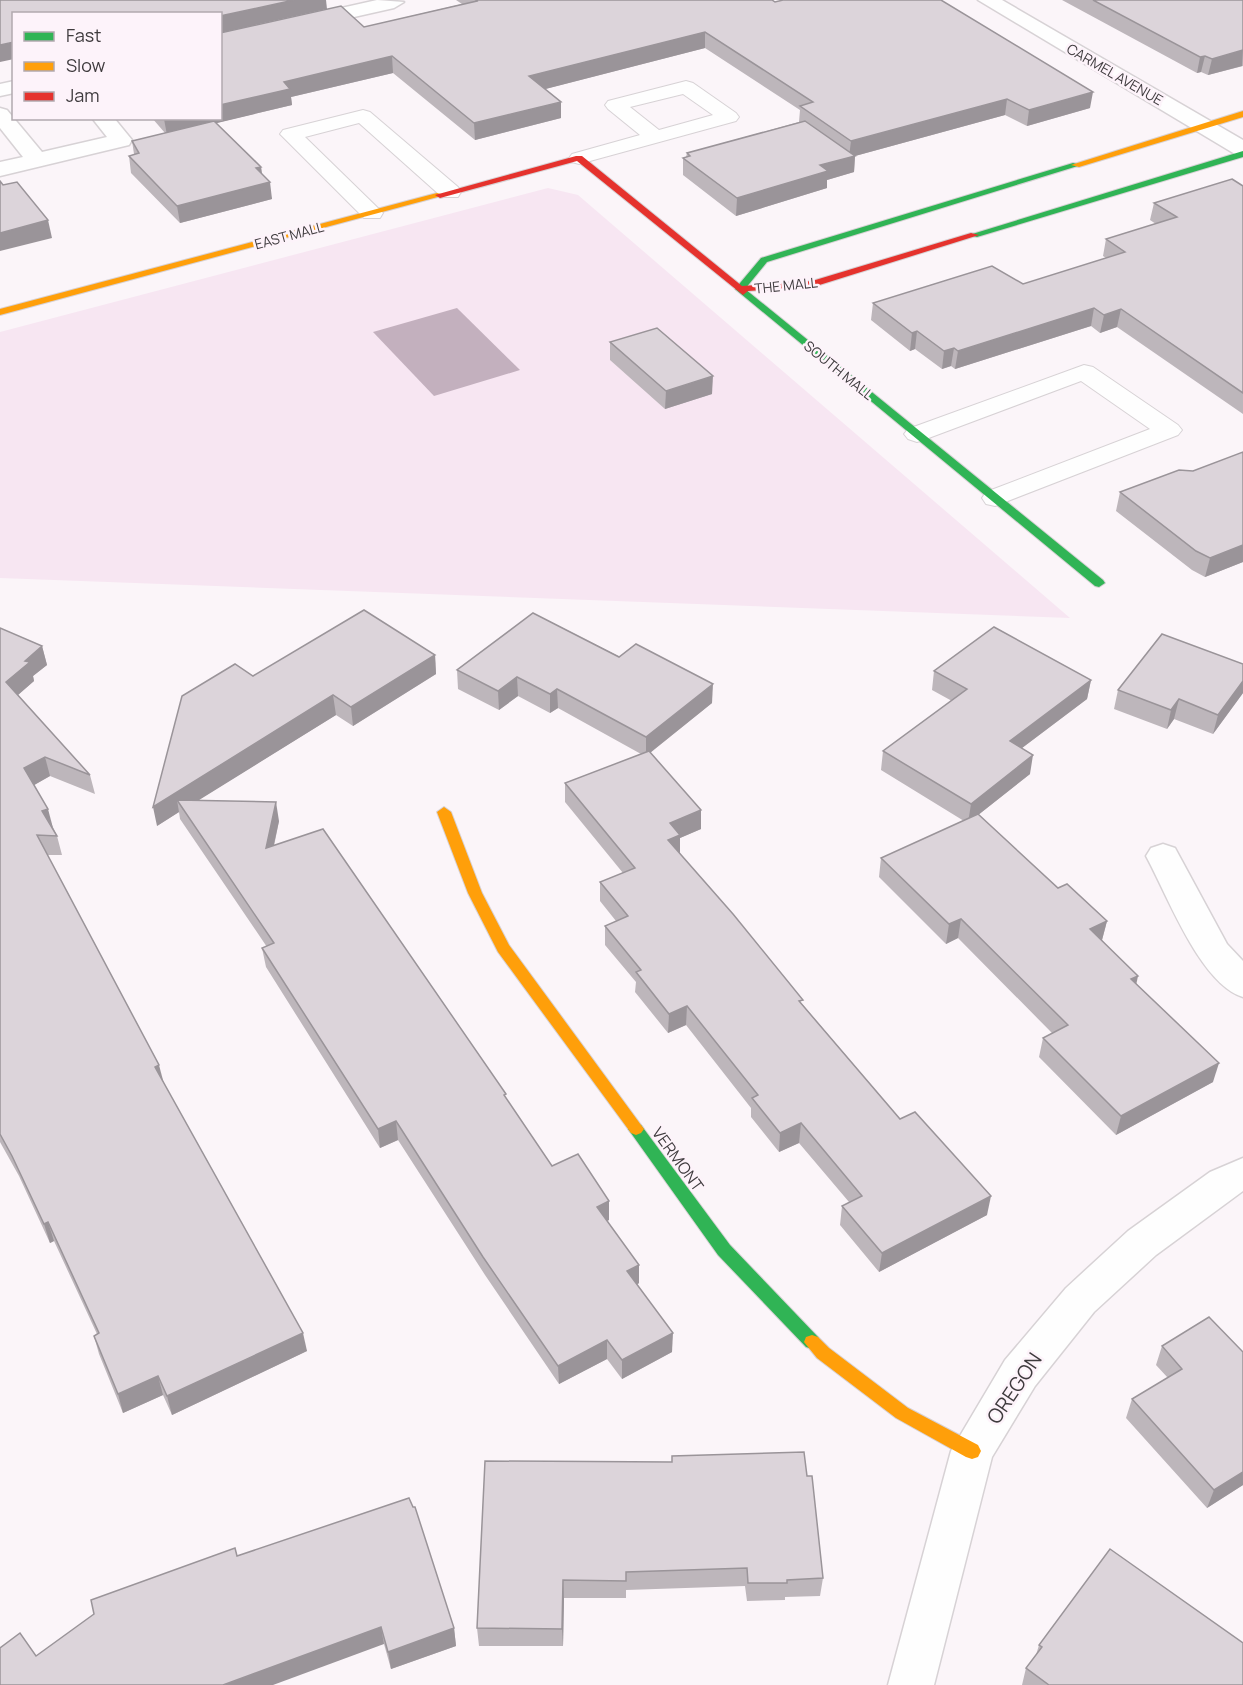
<svg xmlns="http://www.w3.org/2000/svg" width="1243" height="1685" font-family="Manrope,sans-serif">
  <style>
    .green { fill: #f7e6f2 }
    .water { fill: #c3b0be }
    .lines { fill: none; stroke-linecap: round; stroke-linejoin: round }
    .lane-casing { stroke: #d7d2d5; stroke-width: 2 }
    .street-casing { stroke: #d7d2d5; stroke-width: 3 }
    .fast-casing { stroke: #d7d2d5; stroke-width: 2 }
    .slow-casing { stroke: #d7d2d5; stroke-width: 2 }
    .jam-casing { stroke: #d7d2d5; stroke-width: 2 }
    .lane { fill: #fefefe; fill-rule: evenodd }
    .street { fill: #fefefe; fill-rule: evenodd }
    .fast { fill: #30b455; fill-rule: evenodd }
    .slow { fill: #ff9f0a; fill-rule: evenodd }
    .jam { fill: #e5322d; fill-rule: evenodd }
    .wall { fill: #bdb6bb }
    .shaded-wall { fill: #9a9499 }
    .building { fill: #dcd4da; stroke: #9a9499; stroke-width: 1.5 }
    .labels { text-anchor: middle; dominant-baseline: central; stroke-width: 5; stroke-linejoin: round; paint-order: stroke }
    .far-street-label { font-size: 14px; fill: #3f3b3e; stroke: #fdf3fa }
    .street-label { font-size: 16px; fill: #3f3b3e; stroke: #fdf3fa }
    .near-street-label { font-size: 20px; fill: #3f3b3e; stroke: #fdf3fa }
  </style>
  <rect width="100%" height="100%" fill="#fbf5f9"/>
  <polygon class="green" points="548,188 578,195 1070,618 0,578 0,332"/>
  <polygon class="water" points="457,308 520,370 434,396 373,332"/>
  <g class="lines">
    <defs>
      <g id="lane">
        <path d="M 686,81 L 693,83 L 736,113 L 739,117 L 736,121 L 579,164 L 572,162 L 569,158 L 572,154 L 640,135 L 608,109 L 605,105 L 608,101 ZM 683,94 L 713,115 L 659,130 L 630,107 Z"/>
        <polygon points="363,110 370,112 458,187 461,192 458,197 442,197 359,123 305,137 383,213 380,218 364,218 280,134 283,130"/>
        <polygon points="1084,365 1093,367 1178,425 1182,430 1178,435 995,506 986,504 982,498 986,492 1150,429 1081,381 926,439 917,442 908,439 904,434 908,429"/>
      </g>
      <g id="street">
        <polygon points="377,0 404,2 394,8 220,47 220,35"/>
        <polygon points="978,0 1002,0 1243,140 1243,156 1235,154"/>
        <polygon points="14,81 14,93 0,96 0,84"/>
        <polygon points="0,108 7,110 42,152 107,137 92,118 114,118 132,140 129,145 0,176 0,162 23,157 0,128"/>
        <path d="M 1163,844 L 1175,848 L 1227,944 L 1243,961 L 1243,997 C 1200,984 1167,894 1146,856 L 1151,848 Z"/>
        <polygon points="1243,1158 1243,1191 1156,1255 1094,1312 1035,1386 992,1457 934,1685 888,1685 951,1451 1005,1360 1066,1288 1128,1231 1210,1172"/>
      </g>
      <g id="fast">
        <polygon points="1243,151 1243,157 977,237 969,235"/>
        <polygon points="1073,163 1081,165 767,262 745,289 1103,580 1105,583 1099,587 1095,586 735,289 761,258"/>
        <polygon points="636,1123 641,1125 730,1245 818,1337 820,1342 818,1347 812,1349 806,1347 718,1255 631,1133 628,1129 631,1125"/>
      </g>
      <g id="slow">
        <polygon points="1243,111 1243,117 1079,167 1071,165"/>
        <polygon points="437,193 445,195 0,315 0,309"/>
        <polygon points="444,807 451,812 482,893 509,945 641,1125 644,1129 641,1133 636,1135 631,1133 498,952 468,893 437,812"/>
        <polygon points="812,1335 818,1337 829,1348 908,1408 978,1445 981,1451 978,1457 972,1459 966,1457 896,1418 817,1358 804,1342 806,1337"/>
      </g>
      <polygon id="jam" points="576,156 582,156 742,286 812,281 971,233 979,235 813,287 748,291 743,295 577,161 440,198 435,195"/>
    </defs>
    <use href="#lane" class="lane-casing"/>
    <use href="#street" class="street-casing"/>
    <use href="#fast" class="fast-casing"/>
    <use href="#slow" class="slow-casing"/>
    <use href="#jam" class="jam-casing"/>
    <use href="#lane" class="lane"/>
    <use href="#street" class="street"/>
    <use href="#fast" class="fast"/>
    <use href="#slow" class="slow"/>
    <use href="#jam" class="jam"/>
  </g>
  <g class="wall">
    <polygon points="456,0 772,0 775,2 1090,108 1027,126 1005,115 855,156 854,172 827,180 827,188 736,216 683,175 683,158 686,157 687,153 799,122 800,110 705,48 545,89 561,118 475,140 393,73 291,97 292,105 216,123 261,167 262,173 272,199 180,223 131,173 129,156 134,154 132,141 165,133 152,118 220,118 364,27 462,4"/>
    <polygon points="1062,0 1243,0 1243,66 1208,75 1201,72 1197,73"/>
    <polygon points="1243,186 1243,414 1117,327 1100,333 1091,326 955,369 951,366 942,369 915,349 910,351 871,320 873,303 1023,284 1106,258 1103,256 1106,239 1156,224 1150,220 1154,203"/>
    <polygon points="610,342 712,394 665,409 610,360"/>
    <polygon points="1243,452 1243,562 1205,577 1192,570 1116,511 1120,492 1193,471"/>
    <polygon points="533,613 712,703 650,753 701,810 701,829 680,838 680,854 803,1005 900,1119 987,1215 879,1272 840,1225 842,1206 849,1202 799,1143 779,1152 751,1117 751,1108 686,1025 668,1033 635,992 636,982 605,945 605,926 616,921 600,901 600,882 623,873 565,802 565,783 641,754 558,708 550,713 518,696 499,710 458,689 457,670"/>
    <polygon points="0,628 42,646 47,665 33,676 34,681 18,695 90,775 95,794 50,776 34,785 57,836 62,855 47,855 162,1080 307,1351 172,1415 163,1395 123,1413 99,1354 94,1336 97,1334 54,1241 50,1243 19,1176 0,1142"/>
    <polygon points="435,655 436,674 353,726 336,715 198,800 279,821 274,846 506,1099 552,1166 609,1201 609,1220 607,1221 639,1265 639,1283 637,1285 672,1352 622,1379 607,1359 559,1384 485,1275 398,1140 380,1148 266,967 262,948 267,947 180,819 179,812 157,826 253,676"/>
    <polygon points="1243,664 1243,693 1213,734 1174,719 1167,729 1114,709 1118,690"/>
    <polygon points="934,671 1091,680 1087,699 1022,748 1030,774 978,815 1058,888 1107,921 1102,940 1213,1082 1116,1135 1039,1057 1043,1038 1052,1033 958,938 946,944 879,877 881,858 964,821 881,770 883,751 952,701 932,690"/>
    <polygon points="1162,1346 1243,1352 1243,1485 1207,1508 1126,1418 1132,1399 1168,1378 1156,1365"/>
    <polygon points="485,1461 807,1476 823,1578 820,1596 785,1597 785,1600 747,1601 745,1586 626,1590 626,1598 564,1598 563,1646 479,1646 477,1628"/>
    <polygon points="237,1556 454,1628 456,1646 391,1669 384,1644 36,1656"/>
    <polygon points="1039,1645 1243,1685 1022,1685 1026,1668 1036,1655"/>
  </g>
  <g class="shaded-wall">
    <polygon points="294,0 326,0 327,9 220,33 220,16"/>
    <polygon points="705,32 705,48 530,93 529,76"/>
    <polygon points="14,42 14,59 0,62 0,45"/>
    <polygon points="1243,50 1242,66 1208,75 1212,59"/>
    <polygon points="392,56 393,73 291,97 292,105 167,135 164,119 220,118 220,105 284,82"/>
    <polygon points="1205,56 1201,72 1197,73 1200,57"/>
    <polygon points="1093,92 1090,108 1027,126 1029,110"/>
    <polygon points="1007,99 1005,115 855,156 854,172 827,180 827,188 736,216 737,198 820,165 849,157 851,141"/>
    <polygon points="561,102 561,118 475,140 474,123"/>
    <polygon points="261,167 263,184 270,182 272,199 180,223 177,206 256,168"/>
    <polygon points="48,220 52,238 0,251 0,233"/>
    <polygon points="1094,308 1091,326 955,369 958,351"/>
    <polygon points="1121,309 1117,327 1100,333 1104,315"/>
    <polygon points="917,331 915,349 910,351 912,333"/>
    <polygon points="954,348 951,366 942,369 944,351"/>
    <polygon points="713,376 712,394 665,409 666,391"/>
    <polygon points="1243,545 1243,562 1205,577 1210,558"/>
    <polygon points="42,646 47,665 33,676 34,681 11,701 6,682 25,661"/>
    <polygon points="435,655 436,674 353,726 351,707"/>
    <polygon points="517,677 518,696 499,710 498,691"/>
    <polygon points="1091,680 1087,699 1006,760 1010,741"/>
    <polygon points="1243,681 1243,693 1213,734 1218,715"/>
    <polygon points="713,684 712,703 646,756 646,737"/>
    <polygon points="557,689 558,708 550,713 550,694"/>
    <polygon points="333,695 336,715 183,810 177,800 179,812 157,826 153,807"/>
    <polygon points="1179,699 1174,719 1167,729 1171,710"/>
    <polygon points="1033,755 1030,774 968,823 971,804"/>
    <polygon points="45,757 50,776 29,788 24,768"/>
    <polygon points="276,802 279,821 269,867 266,848"/>
    <polygon points="48,809 53,828 42,811"/>
    <polygon points="701,810 701,829 680,838 680,855 668,860 670,823"/>
    <polygon points="961,919 958,938 946,944 949,924"/>
    <polygon points="1107,921 1102,940 1085,948 1090,929"/>
    <polygon points="1138,976 1134,995 1131,979"/>
    <polygon points="687,1006 686,1025 668,1033 669,1014"/>
    <polygon points="1219,1063 1213,1082 1116,1135 1121,1116"/>
    <polygon points="159,1065 164,1084 155,1067"/>
    <polygon points="396,1121 398,1140 380,1148 378,1129"/>
    <polygon points="801,1123 799,1143 779,1152 780,1133"/>
    <polygon points="991,1196 987,1215 879,1272 882,1253"/>
    <polygon points="609,1201 609,1220 597,1226 597,1207"/>
    <polygon points="48,1222 54,1241 50,1243 44,1224"/>
    <polygon points="639,1265 639,1283 627,1290 627,1271"/>
    <polygon points="303,1333 307,1351 172,1415 167,1396"/>
    <polygon points="673,1333 672,1352 622,1379 622,1360"/>
    <polygon points="607,1340 607,1359 559,1384 558,1366"/>
    <polygon points="158,1376 163,1395 123,1413 118,1394"/>
    <polygon points="1243,1472 1243,1485 1207,1508 1214,1490"/>
    <polygon points="563,1580 564,1598 563,1646 562,1629"/>
    <polygon points="381,1627 384,1644 273,1685 223,1685"/>
    <polygon points="454,1628 456,1646 391,1669 388,1652"/>
  </g>
  <g class="building">
    <polygon points="0,0 294,0 220,16 220,14 14,14 14,42 0,45"/>
    <polygon points="476,0 772,0 775,2 783,0 941,0 1093,92 1029,110 1007,99 851,141 800,106 813,102 705,32 529,76 561,102 474,123 392,56 284,82 290,89 220,105 220,33 341,6 364,27 477,1"/>
    <polygon points="1093,0 1243,0 1243,50 1212,59 1205,56 1200,57"/>
    <polygon points="214,121 261,167 256,168 270,182 177,206 129,156 139,153 132,141"/>
    <polygon points="805,121 855,156 820,165 828,171 737,198 683,158 690,156 687,153"/>
    <polygon points="1232,179 1243,186 1243,393 1121,309 1104,315 1094,308 958,351 954,348 944,351 917,331 912,333 873,303 992,266 1023,284 1125,252 1106,239 1177,217 1154,203"/>
    <polygon points="0,181 3,185 17,182 48,220 0,233"/>
    <polygon points="657,328 713,376 666,391 610,342"/>
    <polygon points="1243,452 1243,545 1210,558 1196,551 1120,492 1179,470 1193,471"/>
    <polygon points="364,610 435,655 351,707 333,695 153,807 182,696 235,664 253,676"/>
    <polygon points="533,613 619,657 636,644 713,684 646,737 557,689 550,694 517,677 498,691 457,670"/>
    <polygon points="994,627 1091,680 1010,741 1033,755 971,804 883,751 967,689 934,671"/>
    <polygon points="0,628 42,646 25,661 30,662 6,682 90,775 45,757 24,768 48,809 42,811 57,836 37,835 159,1065 155,1067 303,1333 167,1396 158,1376 118,1394 94,1336 99,1333 48,1222 44,1224 12,1156 0,1134"/>
    <polygon points="1162,634 1243,664 1243,681 1218,715 1179,699 1171,710 1118,690"/>
    <polygon points="649,751 701,810 670,823 680,835 668,840 733,914 803,1000 799,1001 900,1119 915,1112 991,1196 882,1253 842,1206 862,1196 801,1123 780,1133 752,1098 758,1095 687,1006 669,1014 636,972 641,970 605,926 628,916 600,882 635,868 565,783"/>
    <polygon points="177,800 276,802 266,848 323,829 506,1094 504,1095 552,1166 578,1154 609,1201 597,1207 639,1265 627,1271 673,1333 622,1360 607,1340 558,1366 483,1257 396,1121 378,1129 262,948 274,943"/>
    <polygon points="978,814 1058,888 1067,884 1107,921 1090,929 1138,976 1131,979 1219,1063 1121,1116 1043,1038 1068,1025 961,919 949,924 881,858"/>
    <polygon points="1209,1317 1243,1352 1243,1472 1214,1490 1132,1399 1182,1369 1162,1346"/>
    <polygon points="804,1452 807,1476 812,1476 823,1578 787,1580 787,1583 748,1583 747,1568 626,1572 626,1581 563,1580 562,1629 477,1628 485,1461 672,1462 672,1456"/>
    <polygon points="409,1498 413,1507 415,1507 454,1628 388,1652 381,1627 223,1685 0,1685 0,1648 20,1633 36,1656 94,1614 91,1600 235,1548 237,1556"/>
    <polygon points="1110,1549 1243,1643 1243,1685 1049,1685 1026,1668 1042,1647 1039,1645"/>
  </g>
  <g class="labels">
    <g class="far-street-label">
      <text transform="translate(1115 74) rotate(30)">CARMEL AVENUE</text>
      <text transform="translate(289 235) rotate(-15)">EAST MALL</text>
      <text transform="translate(786 285) rotate(-6)">THE MALL</text>
      <text transform="translate(839 370) rotate(39)">SOUTH MALL</text>
    </g>
    <g class="street-label">
      <text transform="translate(678 1159) rotate(54)">VERMONT</text>
    </g>
    <g class="near-street-label">
      <text transform="translate(1014 1388) rotate(-56)">OREGON</text>
    </g>
  </g>
  <rect x="12" y="12" width="210" height="108" fill="#fdf3fa" stroke="#b1a9af" stroke-width="1.5"/>
  <rect x="24" y="32" width="30" height="9" fill="#30b455" stroke="#b1a9af" stroke-width="1.5"/>
  <text x="66" y="42" font-size="18" fill="#3f3b3e">Fast</text>
  <rect x="24" y="62" width="30" height="9" fill="#ff9f0a" stroke="#b1a9af" stroke-width="1.5"/>
  <text x="66" y="72" font-size="18" fill="#3f3b3e">Slow</text>
  <rect x="24" y="92" width="30" height="9" fill="#e5322d" stroke="#b1a9af" stroke-width="1.5"/>
  <text x="66" y="102" font-size="18" fill="#3f3b3e">Jam</text>
</svg>
